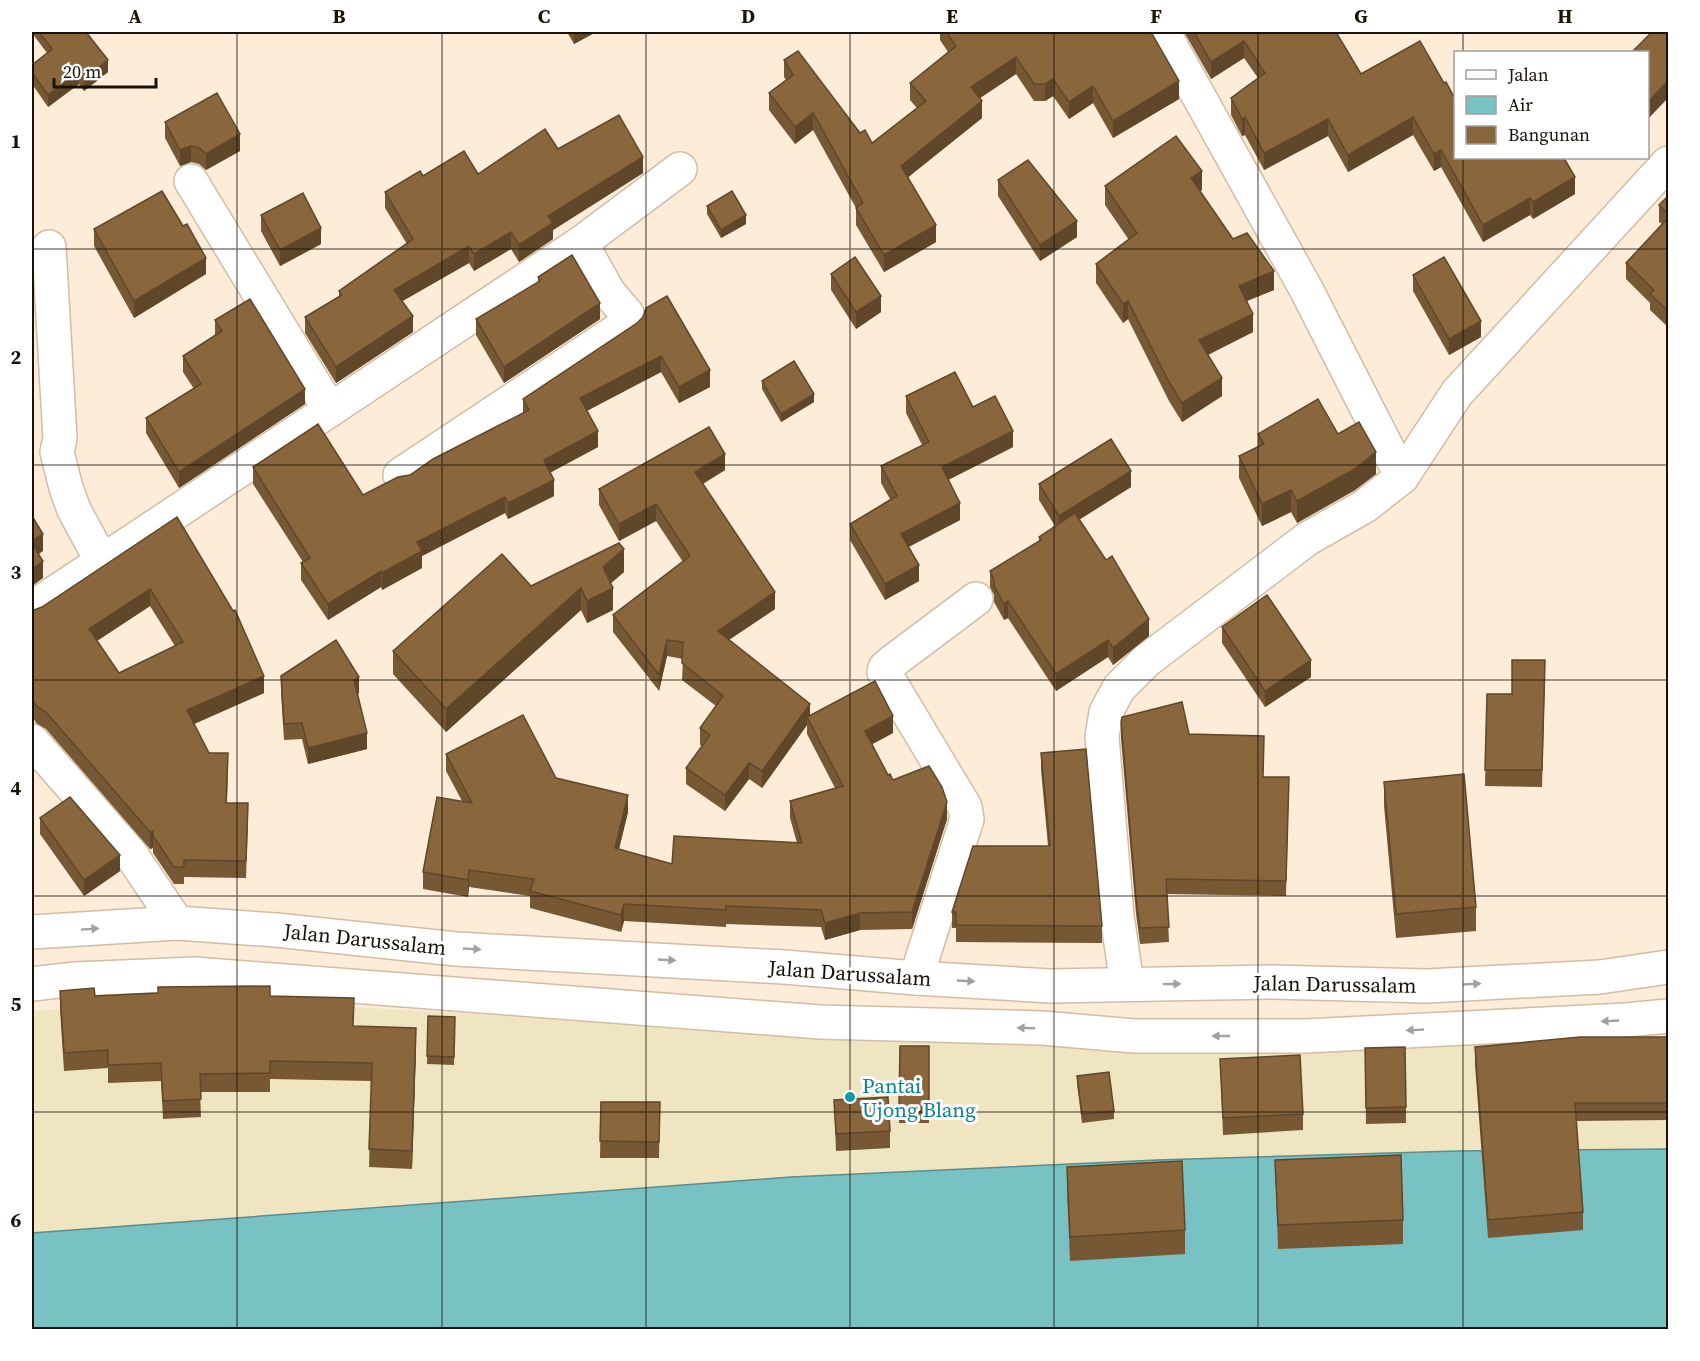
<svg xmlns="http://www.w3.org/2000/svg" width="1700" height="1361" font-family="'Source Serif 4',serif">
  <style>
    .sand { fill: #efe5c0 }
    .water { fill: #79c2c4; stroke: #5c8d8c; stroke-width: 1.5 }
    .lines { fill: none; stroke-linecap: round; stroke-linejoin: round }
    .minor-casing { stroke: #d0bda6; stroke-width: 36 }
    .minor { stroke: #fff; stroke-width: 33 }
    .wall { fill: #765834; fill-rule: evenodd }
    .shaded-wall { fill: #60472a }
    .building { fill: #89663c; stroke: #60472a; stroke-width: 1.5; fill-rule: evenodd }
    .oneway { fill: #a3a09d }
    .grid { fill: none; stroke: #181209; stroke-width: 1.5; stroke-opacity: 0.55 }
    .culture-dot { fill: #0f9aa8; stroke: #fff; stroke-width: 2 }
    .labels { text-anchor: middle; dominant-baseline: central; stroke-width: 6; stroke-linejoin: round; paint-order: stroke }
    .street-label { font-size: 21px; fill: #181209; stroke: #fff }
    .culture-label { font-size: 21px; fill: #0d838f; stroke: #fff; text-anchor: start }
    .neatline { fill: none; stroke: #181209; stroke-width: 2 }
    .grid-label { font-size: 20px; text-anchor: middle; font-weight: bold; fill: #181209 }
  </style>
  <rect width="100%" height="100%" fill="#fcecd8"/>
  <polygon class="sand" points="200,998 848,1036 1668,1024 1668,1149 1458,1151 1157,1160 366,1207 32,1233 32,1011"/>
  <polygon class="water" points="1668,1149 1668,1329 32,1330 32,1233 791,1177 1157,1160 1458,1151"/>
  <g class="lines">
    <defs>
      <g id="minor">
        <polyline points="1163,32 1306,289 1402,477"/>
        <polyline points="191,181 330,410"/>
        <polyline points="49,247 60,438 57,452 66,488 74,510 93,545 106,560"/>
        <polyline points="400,475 627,324 627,314 609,293 581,243"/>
        <polyline points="32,608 581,243 680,169"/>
        <polyline points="32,741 130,853 177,923"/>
        <polyline points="32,932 177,923 276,930 456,949 784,967 916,978 1050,986 1272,982 1427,986 1600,977 1668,967"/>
        <polyline points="916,978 967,819 965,807 884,672 885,668 892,662 976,599"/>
        <polyline points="32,984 75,979 195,974 820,1022 1042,1028 1135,1036 1305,1036 1626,1020 1668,1016"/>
        <polyline points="1127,984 1117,916 1102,737 1106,712 1119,688 1146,661 1307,539 1365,506 1402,477 1457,393 1668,163"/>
      </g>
    </defs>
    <use href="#minor" class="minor-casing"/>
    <use href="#minor" class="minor"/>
  </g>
  <g class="wall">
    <polygon points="32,32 86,32 108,72 84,91 79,84 48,107 32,84 32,65 47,53 32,33"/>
    <polygon points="567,32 596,32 574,44"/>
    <polygon points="940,32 1151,32 1179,99 1113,138 1093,103 1069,119 1053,96 1045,101 1034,101 1016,74 980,98 982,118 908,177 936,242 884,272 856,225 856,208 813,130 795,144 769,110 769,93 786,80 784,77 784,60 860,133 872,143 917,108 910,100 910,83 948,52 940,40"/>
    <polygon points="1184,32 1336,32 1361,74 1420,41 1455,158 1575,194 1533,219 1530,215 1483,242 1441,167 1434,171 1413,135 1348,172 1328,136 1264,170 1245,135 1242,136 1231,115 1231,98 1258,78 1244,58 1211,79"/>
    <polygon points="165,122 240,151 206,170 199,164 191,162 180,166 165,138"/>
    <polygon points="558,149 643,173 553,230 553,239 519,262 511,249 474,271 469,263 402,301 413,332 336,383 305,333 305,317 339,296 339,291 407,244 385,208 385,192 423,176 478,174"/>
    <polygon points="998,180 1077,237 1040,261 998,196"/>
    <polygon points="1105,186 1202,190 1200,191 1233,239 1274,290 1247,301 1253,332 1208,355 1222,396 1182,422 1169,401 1128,319 1123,323 1096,283 1096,264 1129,240 1105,205"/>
    <polygon points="1668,196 1668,327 1650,310 1650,303 1626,279 1626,263 1662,224 1659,222 1659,205"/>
    <polygon points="707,206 746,224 721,238 707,214"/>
    <polygon points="261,215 321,244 280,266 261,231"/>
    <polygon points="94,229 206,274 134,318 94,246"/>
    <polygon points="831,274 881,312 856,329 831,290"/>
    <polygon points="1413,275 1481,337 1449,355 1413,291"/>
    <polygon points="538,277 600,319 504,383 476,335 476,319 538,282"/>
    <polygon points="215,320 305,404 179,488 146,433 146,418 194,389 183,372 183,356 215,336"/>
    <polygon points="637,323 710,387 679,403 661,372 587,411 598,447 551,472 554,496 508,519 505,513 422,556 422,568 382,590 381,587 328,620 301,580 301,563 303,562 253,484 253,467 363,495 410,475 523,413 523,399"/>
    <polygon points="762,381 814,402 781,422 762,389"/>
    <polygon points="906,396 973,407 1013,447 948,480 960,520 908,547 919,581 885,600 850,540 850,524 890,499 881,483 881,466 922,445 906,413"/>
    <polygon points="1258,434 1338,434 1376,474 1355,490 1297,523 1291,512 1262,526 1239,478 1239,456 1258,446"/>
    <polygon points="725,470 703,484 775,609 729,640 810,715 893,733 872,744 888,775 893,780 947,819 912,929 860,930 825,940 821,927 726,924 726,927 624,921 621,932 530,908 530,896 469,887 468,897 423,889 423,872 462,801 446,771 446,754 556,778 628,812 619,849 672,864 797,843 790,818 790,801 835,788 807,734 807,725 762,788 749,779 725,811 686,784 686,768 702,746 700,745 700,728 716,706 682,680 683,659 667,656 659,691 613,632 613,615 683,562 656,521 619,541 599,505 599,489"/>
    <polygon points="1039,484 1131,487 1079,520 1149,636 1113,665 1108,657 1056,691 1008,618 1004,620 994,602 994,595 990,587 990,571 1039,541 1039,537 1055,526 1039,500"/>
    <path d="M 177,517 L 264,693 L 194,724 L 209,753 L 228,770 L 227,803 L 248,820 L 246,878 L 184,877 L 184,884 L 174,884 L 153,853 L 153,848 L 150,849 L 46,729 L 36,723 L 32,715 L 32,609 L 34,610 L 42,607 ZM 150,606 L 175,646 L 119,673 L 97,641 Z"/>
    <polygon points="624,572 611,583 613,610 587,623 581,610 446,732 393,674 393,651 531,586"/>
    <polygon points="1222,627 1311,677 1265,707 1222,643"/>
    <polygon points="281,676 359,693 358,694 367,749 308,764 302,739 284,740 281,692"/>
    <polygon points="1545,677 1542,787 1485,786 1487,694 1512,694"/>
    <polygon points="1121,722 1189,734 1264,777 1289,777 1286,896 1167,894 1169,942 1140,944 1136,914 1121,738"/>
    <polygon points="1041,753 1102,926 1102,943 956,942 956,928 952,928 952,912 1048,846 1041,770"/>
    <polygon points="1384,782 1476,907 1476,931 1396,938 1384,806"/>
    <polygon points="40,818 120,871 84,896 40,834"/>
    <polygon points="60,991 95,996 270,996 354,1026 416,1046 412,1169 369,1167 371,1081 270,1079 270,1092 200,1092 201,1117 163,1119 161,1081 108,1083 108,1068 64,1071 60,1009"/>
    <polygon points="428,1016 455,1017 454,1065 427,1064"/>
    <polygon points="1668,1037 1668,1133 1668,1120 1576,1121 1583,1212 1583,1230 1488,1238 1475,1065 1475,1047"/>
    <polygon points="900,1046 929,1046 929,1123 899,1123"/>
    <polygon points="1365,1048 1406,1107 1406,1123 1366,1124"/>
    <polygon points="1220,1059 1303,1114 1303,1130 1223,1135"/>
    <polygon points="1077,1076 1114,1111 1114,1119 1082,1123 1077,1084"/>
    <polygon points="834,1100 890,1131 890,1148 836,1151"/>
    <polygon points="601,1102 660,1102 659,1158 600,1158"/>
    <polygon points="1275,1160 1403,1220 1403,1244 1278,1249"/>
    <polygon points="1067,1167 1185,1230 1185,1254 1070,1261 1067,1191"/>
  </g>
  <g class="shaded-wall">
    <polygon points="574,32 596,32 574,44"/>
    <polygon points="1244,41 1244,58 1211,79 1211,62"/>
    <polygon points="1016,57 1016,74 971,104 971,87"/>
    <polygon points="108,60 108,72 84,91 84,79"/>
    <polygon points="79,72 79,84 48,107 48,95"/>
    <polygon points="1053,79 1053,96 1045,101 1045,84"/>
    <polygon points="1179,81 1179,99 1113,138 1113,121"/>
    <polygon points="1668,81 1668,98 1647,120 1647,103"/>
    <polygon points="1093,86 1093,103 1069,119 1069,102"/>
    <polygon points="982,101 982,118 901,183 901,166"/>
    <polygon points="813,113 813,130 795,144 795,127"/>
    <polygon points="1245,117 1245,135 1242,136 1242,119"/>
    <polygon points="1413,117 1413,135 1348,172 1348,155"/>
    <polygon points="1328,119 1328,136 1264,170 1264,153"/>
    <polygon points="240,134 240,151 206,170 206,154"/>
    <polygon points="191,146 191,162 180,166 180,150"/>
    <polygon points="1441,150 1441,167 1434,171 1434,154"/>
    <polygon points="643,157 643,173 553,230 553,239 519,262 519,245 548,216"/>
    <polygon points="1202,171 1202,190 1191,197 1191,178"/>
    <polygon points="1575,177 1575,194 1533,219 1533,202"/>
    <polygon points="1530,198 1530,215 1483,242 1483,225"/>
    <polygon points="746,215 746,224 721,238 721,230"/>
    <polygon points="1077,221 1077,237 1040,261 1040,245"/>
    <polygon points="936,225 936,242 884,272 884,255"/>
    <polygon points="321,228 321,244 280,266 280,250"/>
    <polygon points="511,232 511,249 474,271 474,254"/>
    <polygon points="469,246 469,263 394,306 394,290"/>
    <polygon points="206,258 206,274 134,318 134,301"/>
    <polygon points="1274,271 1274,290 1239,304 1239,286"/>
    <polygon points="881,296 881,312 856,329 856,312"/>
    <polygon points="1128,301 1128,319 1123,323 1123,304"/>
    <polygon points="600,303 600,319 504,383 504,367"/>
    <polygon points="1253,314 1253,332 1199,359 1199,340"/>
    <polygon points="413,316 413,332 336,383 336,367"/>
    <polygon points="1481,321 1481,337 1449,355 1449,339"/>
    <polygon points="661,356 661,372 580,414 580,398"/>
    <polygon points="710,370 710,387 679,403 679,387"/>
    <polygon points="1222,378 1222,396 1182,422 1182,403"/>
    <polygon points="305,389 305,404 179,488 179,472"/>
    <polygon points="814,394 814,402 781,422 781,414"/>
    <polygon points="598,431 598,447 544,476 544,460"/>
    <polygon points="1013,431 1013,447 942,483 942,467"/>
    <polygon points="1376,452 1376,474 1355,490 1297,523 1297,501"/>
    <polygon points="725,454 725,470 695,488 695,472"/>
    <polygon points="1131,471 1131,487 1059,532 1059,516"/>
    <polygon points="554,480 554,496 508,519 508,503"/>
    <polygon points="1291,490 1291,512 1262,526 1262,504"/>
    <polygon points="505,497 505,513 422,556 422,568 382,590 382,573 417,542"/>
    <polygon points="960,503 960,520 901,551 901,534"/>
    <polygon points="656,504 656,521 619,541 619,524"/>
    <polygon points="43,534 43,551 32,559 32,541"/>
    <polygon points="624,549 624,572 603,590 603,567"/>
    <polygon points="43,561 43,578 32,586 32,569"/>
    <polygon points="919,565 919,581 885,600 885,584"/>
    <polygon points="381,571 381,587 328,620 328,604"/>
    <polygon points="581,588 581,610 446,732 446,709"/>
    <polygon points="613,588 613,610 587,623 587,601"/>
    <polygon points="150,589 150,606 89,646 89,629"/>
    <polygon points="775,592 775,609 718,647 718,631"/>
    <polygon points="1008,601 1008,618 1004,620 1004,604"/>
    <polygon points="1149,619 1149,636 1113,665 1113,648"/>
    <polygon points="667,640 667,656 659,691 659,675"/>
    <polygon points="1108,640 1108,657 1056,691 1056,674"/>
    <polygon points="1311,660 1311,677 1265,707 1265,691"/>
    <polygon points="264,676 264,693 187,727 187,710"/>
    <polygon points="359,677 359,693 354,696 354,680"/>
    <polygon points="810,704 810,720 807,717 807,725 762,788 762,771"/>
    <polygon points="893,716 893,733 865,748 865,731"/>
    <polygon points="367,733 367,749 308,764 308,748"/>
    <polygon points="749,763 749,779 725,811 725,795"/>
    <polygon points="628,795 628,812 615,865 615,848"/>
    <polygon points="947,802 947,819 912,929 912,912"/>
    <polygon points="153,831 153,848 150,849 150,832"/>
    <polygon points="120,855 120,871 84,896 84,880"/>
    <polygon points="469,870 469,887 468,897 468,880"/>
    <polygon points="624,904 624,921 621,932 621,915"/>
    <polygon points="860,913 860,930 825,940 825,923"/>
    <polygon points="416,1028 416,1046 412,1169 412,1151"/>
  </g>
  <g class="building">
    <polygon points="39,32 86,32 108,60 84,79 79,72 48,95 32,73 32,65 52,49"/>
    <polygon points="946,32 1151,32 1179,81 1113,121 1093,86 1069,102 1053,79 1045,84 1034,84 1016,57 971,87 982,101 901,166 936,225 884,255 856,208 863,203 813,113 795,127 769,93 793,75 784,60 798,51 860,133 865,130 872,143 926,101 910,83 956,46"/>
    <polygon points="1194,32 1336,32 1361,74 1420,41 1444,83 1446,82 1455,99 1455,158 1564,158 1575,177 1533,202 1530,198 1483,225 1441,150 1434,154 1413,117 1348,155 1328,119 1264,153 1245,117 1242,119 1231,98 1265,73 1244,41 1211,62"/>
    <polygon points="1652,32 1668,32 1668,81 1647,103 1647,52 1632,52"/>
    <polygon points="217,93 240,134 206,154 199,148 191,146 180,150 165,122"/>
    <polygon points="619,115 643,157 548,216 553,223 519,245 511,232 474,254 469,246 394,290 413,316 336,367 305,317 342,295 339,291 413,239 385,192 420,171 423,176 464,151 478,174 545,129 558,149"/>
    <polygon points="1176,136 1202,171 1191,178 1233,239 1247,233 1274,271 1239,286 1253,314 1199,340 1222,378 1182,403 1169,382 1128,301 1123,304 1096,264 1137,233 1105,186"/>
    <polygon points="1028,160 1077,221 1040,245 998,180"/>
    <polygon points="162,191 183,226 187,224 206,258 134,301 94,229"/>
    <polygon points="732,191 746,215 721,230 707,206"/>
    <polygon points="303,193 321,228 280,250 261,215"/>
    <polygon points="1668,196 1668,214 1659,205"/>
    <polygon points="1668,218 1668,311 1650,294 1654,290 1626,263"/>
    <polygon points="572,255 600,303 504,367 476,319 540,281 538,277"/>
    <polygon points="855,257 881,296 856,312 831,274"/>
    <polygon points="1444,257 1481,321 1449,339 1413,275"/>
    <polygon points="667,296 710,370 679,387 661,356 580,398 598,431 544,460 554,480 508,503 505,497 417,542 422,551 382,573 381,571 328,604 301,563 310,558 253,467 318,424 363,495 398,477 410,475 433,459 529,410 523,399 637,323 643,317 646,308"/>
    <polygon points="250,299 305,389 179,472 146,418 201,384 183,356 222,331 215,320"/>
    <polygon points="794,361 814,394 781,414 762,381"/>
    <polygon points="955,372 973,407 995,396 1013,431 942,467 960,503 901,534 919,565 885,584 850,524 897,496 881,466 929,442 906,396"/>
    <polygon points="1318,399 1338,434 1359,422 1376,452 1355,469 1297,501 1291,490 1262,504 1239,456 1264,444 1258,434"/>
    <polygon points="709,427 725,454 695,472 775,592 718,631 810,704 762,771 749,763 725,795 686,768 710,735 700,728 723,696 682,663 683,642 667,640 659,675 613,615 690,556 656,504 619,524 599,489"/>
    <polygon points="1111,439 1131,471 1059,516 1039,484"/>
    <polygon points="1075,513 1106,560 1112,556 1149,619 1113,648 1108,640 1056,674 1008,601 1004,604 994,586 994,580 990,571 1041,540 1039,537"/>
    <polygon points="32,516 43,534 32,541"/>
    <path d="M 177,517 L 233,611 L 235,610 L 264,676 L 187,710 L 209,753 L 228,753 L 226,803 L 248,803 L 246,861 L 184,860 L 184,867 L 174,867 L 153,836 L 153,831 L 150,832 L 46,712 L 36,706 L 32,698 L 32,609 L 34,610 L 42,607 ZM 150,589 L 183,642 L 119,673 L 89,629 Z"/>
    <polygon points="619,543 624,549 603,567 613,588 587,601 581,588 446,709 393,651 502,554 531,586"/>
    <polygon points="32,544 43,561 32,569"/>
    <polygon points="1267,595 1311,660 1265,691 1222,627"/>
    <polygon points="336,640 359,677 354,680 367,733 308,748 302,723 284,724 281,676"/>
    <polygon points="1512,660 1545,660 1542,770 1485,770 1487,694 1512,694"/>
    <polygon points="875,681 893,716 865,731 888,775 890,774 893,780 929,766 942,787 947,802 912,912 860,913 825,923 821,910 726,906 726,910 624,904 621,915 530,891 534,879 469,870 468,880 423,872 437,797 472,803 446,754 523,715 556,778 628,795 615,848 672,864 674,836 802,843 790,801 843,786 807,717"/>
    <polygon points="1182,702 1189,734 1264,736 1263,777 1289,777 1286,881 1166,879 1169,927 1140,928 1136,898 1121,722 1122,717"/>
    <polygon points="1086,749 1102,926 956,925 956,912 952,912 973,846 1050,846 1041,753"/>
    <polygon points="1464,774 1476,907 1396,914 1384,782"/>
    <polygon points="70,797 120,855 84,880 40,818"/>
    <polygon points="270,986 270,996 354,998 353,1026 416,1028 412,1151 369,1149 372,1063 270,1061 270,1073 200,1074 201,1099 163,1101 161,1063 108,1065 108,1050 64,1053 60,991 94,988 95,996 158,993 158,987"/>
    <polygon points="428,1016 455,1017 454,1057 427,1056"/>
    <polygon points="1580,1037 1668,1037 1668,1116 1668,1103 1575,1103 1583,1212 1488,1220 1475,1047"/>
    <polygon points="900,1046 929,1046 929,1107 899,1107"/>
    <polygon points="1405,1047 1406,1107 1366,1108 1365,1048"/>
    <polygon points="1300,1055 1303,1114 1223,1118 1220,1059"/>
    <polygon points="1109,1072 1114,1111 1082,1114 1077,1076"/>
    <polygon points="888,1097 890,1131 836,1134 834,1100"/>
    <polygon points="601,1102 660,1102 659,1142 600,1141"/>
    <polygon points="1401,1155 1403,1220 1278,1225 1275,1160"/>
    <polygon points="1182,1161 1185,1230 1070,1237 1067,1167"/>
  </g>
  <defs><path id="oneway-solid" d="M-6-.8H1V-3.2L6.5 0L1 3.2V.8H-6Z" transform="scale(1.5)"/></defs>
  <g class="oneway">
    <use href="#oneway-solid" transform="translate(90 929) rotate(-4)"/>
    <use href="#oneway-solid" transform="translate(472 949) rotate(3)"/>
    <use href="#oneway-solid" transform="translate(667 960) rotate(3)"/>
    <use href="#oneway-solid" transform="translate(966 981) rotate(3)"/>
    <use href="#oneway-solid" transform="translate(1172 984) rotate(-1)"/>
    <use href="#oneway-solid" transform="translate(1472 984) rotate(-3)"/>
    <use href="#oneway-solid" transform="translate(1610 1021) rotate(177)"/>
    <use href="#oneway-solid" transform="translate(1026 1028) rotate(-178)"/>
    <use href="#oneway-solid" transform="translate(1415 1030) rotate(177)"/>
    <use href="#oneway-solid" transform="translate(1221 1036) rotate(180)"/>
  </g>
  <path class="grid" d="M 237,32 L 237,1330M 442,32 L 442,1330M 646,32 L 646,1330M 850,32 L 850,1330M 1054,32 L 1054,1330M 1258,32 L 1258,1330M 1463,32 L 1463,52M 1463,158 L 1463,1330M 32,249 L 1668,249M 32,465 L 1668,465M 32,680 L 1668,680M 32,896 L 1668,896M 32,1112 L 1668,1112"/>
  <circle class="culture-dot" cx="850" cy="1097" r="6"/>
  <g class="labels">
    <g class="street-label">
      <text transform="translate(365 939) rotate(6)">Jalan Darussalam</text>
      <text transform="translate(850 973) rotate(4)">Jalan Darussalam</text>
      <text transform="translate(1335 984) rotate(1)">Jalan Darussalam</text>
    </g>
    <g class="culture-label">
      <text x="862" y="1085">Pantai<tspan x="862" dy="24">Ujong Blang</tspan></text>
    </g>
  </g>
  <rect width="1700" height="1361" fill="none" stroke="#ffffff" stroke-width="66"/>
  <rect x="1454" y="51" width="195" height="108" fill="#ffffff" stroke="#a3a09d" stroke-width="1.5"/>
  <rect x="1466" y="70" width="30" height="9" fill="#ffffff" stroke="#a3a09d" stroke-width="1.5"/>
  <text x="1508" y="81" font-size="18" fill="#181209">Jalan</text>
  <rect x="1466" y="96" width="30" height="18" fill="#79c2c4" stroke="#a3a09d" stroke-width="1.5"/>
  <text x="1508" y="111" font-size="18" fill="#181209">Air</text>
  <rect x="1466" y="126" width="30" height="18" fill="#89663c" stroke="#a3a09d" stroke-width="1.5"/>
  <text x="1508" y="141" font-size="18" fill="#181209">Bangunan</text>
  <path d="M54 78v9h102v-9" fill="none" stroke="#181209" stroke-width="3"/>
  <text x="63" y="78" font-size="18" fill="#181209" stroke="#ffffff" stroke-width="4.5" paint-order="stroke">20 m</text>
  <rect x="33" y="33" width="1634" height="1295" class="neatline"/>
  <g class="grid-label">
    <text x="135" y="23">A</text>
    <text x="339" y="23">B</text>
    <text x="544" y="23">C</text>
    <text x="748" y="23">D</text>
    <text x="952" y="23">E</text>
    <text x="1156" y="23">F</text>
    <text x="1361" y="23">G</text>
    <text x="1565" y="23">H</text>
    <text x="16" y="148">1</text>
    <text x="16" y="364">2</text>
    <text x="16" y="579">3</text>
    <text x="16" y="795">4</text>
    <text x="16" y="1011">5</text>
    <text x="16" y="1227">6</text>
  </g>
</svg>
